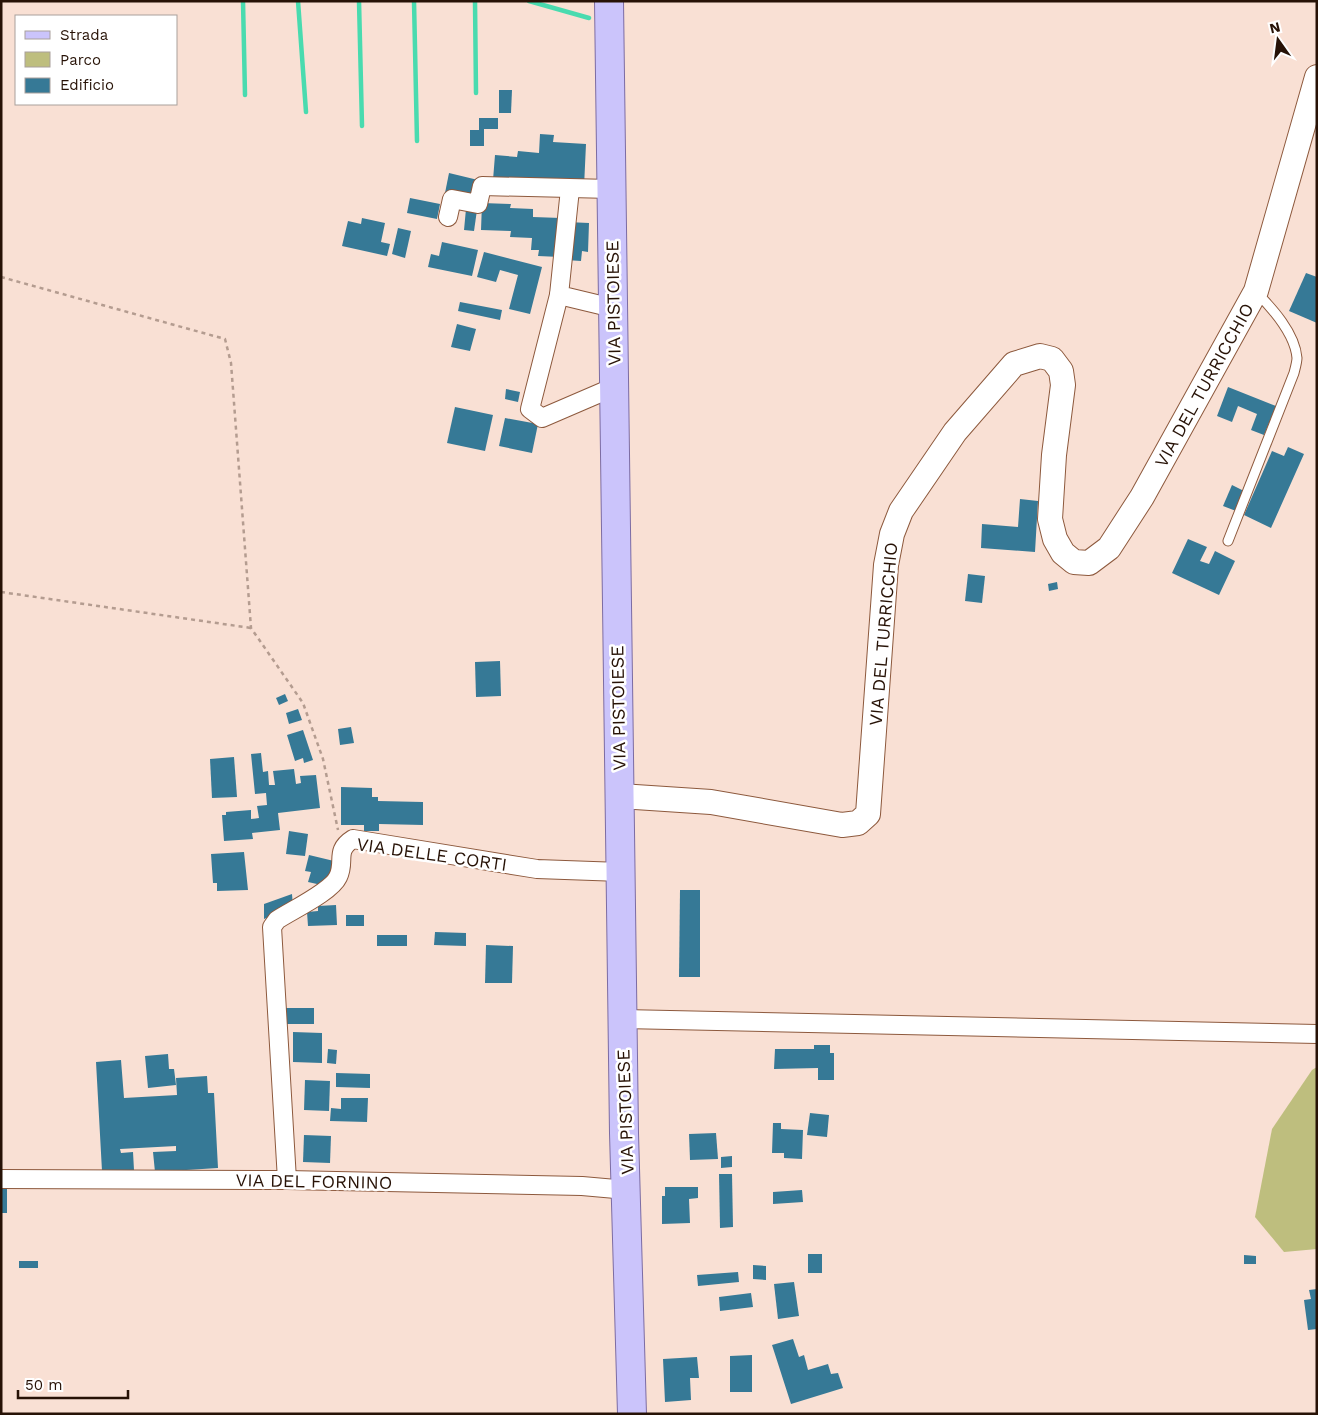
<svg xmlns="http://www.w3.org/2000/svg" width="1318" height="1415" font-family="'Work Sans',sans-serif">
  <style>
    .green { fill: #bebe7e }
    .lines { fill: none; stroke-linecap: round; stroke-linejoin: round }
    .stream { stroke: #49dbaf; stroke-width: 4.5 }
    .building { fill: #367996 }
    .lane-casing { stroke: #8d593d; stroke-width: 11 }
    .street-casing { stroke: #8d593d; stroke-width: 20 }
    .secondary-casing { stroke: #8d593d; stroke-width: 26 }
    .primary-casing { stroke: #7c6ca3; stroke-width: 30 }
    .path { stroke: #b49c90; stroke-width: 2.5; stroke-dasharray: 4 4; stroke-linecap: butt }
    .lane { stroke: #fff; stroke-width: 9 }
    .street { stroke: #fff; stroke-width: 18 }
    .secondary { stroke: #fff; stroke-width: 24 }
    .primary { stroke: #cbc4fb; stroke-width: 28 }
    .labels { text-anchor: middle; dominant-baseline: central; stroke-width: 5; stroke-linejoin: round; paint-order: stroke }
    .street-label { font-size: 18px; fill: #271206; stroke: #fff }
  </style>
  <rect width="100%" height="100%" fill="#f9e0d4"/>
  <polygon class="green" points="1317,1067 1317,1249 1284,1252 1255,1217 1272,1129 1312,1070"/>
  <g class="lines">
    <g class="stream">
      <polyline points="243,1 245,95"/>
      <polyline points="298,1 306,112"/>
      <polyline points="359,1 362,126"/>
      <polyline points="414,1 417,141"/>
      <polyline points="475,1 476,93"/>
      <polyline points="529,1 589,18"/>
    </g>
  </g>
  <g class="building">
    <polygon points="499,90 512,90 511,113 499,113"/>
    <polygon points="479,118 498,118 498,129 484,129 484,146 470,146 470,130 479,130"/>
    <polygon points="540,134 554,135 553,142 586,144 584,187 493,180 495,155 517,157 518,151 539,153"/>
    <polygon points="449,173 478,180 473,200 445,193"/>
    <polygon points="410,198 440,204 437,219 407,213"/>
    <polygon points="482,203 511,204 510,208 533,209 533,217 561,218 560,257 538,256 539,250 531,250 532,238 510,237 511,231 481,230"/>
    <polygon points="466,209 477,210 474,231 464,230"/>
    <polygon points="362,218 385,223 381,242 390,244 387,256 342,246 348,221 361,224"/>
    <polygon points="567,222 589,223 588,252 582,251 581,261 566,260"/>
    <polygon points="398,228 411,231 405,258 392,254"/>
    <polygon points="442,242 478,250 472,276 428,267 431,254 439,256"/>
    <polygon points="484,252 542,267 530,314 509,309 518,275 500,270 496,282 477,277"/>
    <polygon points="1306,273 1317,277 1317,323 1289,311"/>
    <polygon points="460,302 502,310 500,320 458,311"/>
    <polygon points="457,324 476,329 470,351 451,347"/>
    <polygon points="1228,387 1276,406 1264,435 1251,430 1257,414 1238,406 1232,422 1217,416"/>
    <polygon points="506,389 520,392 518,402 505,399"/>
    <polygon points="455,407 493,415 485,451 447,443"/>
    <polygon points="505,418 538,424 532,453 499,446"/>
    <polygon points="1288,447 1304,454 1271,528 1244,515 1272,451 1284,456"/>
    <polygon points="1232,485 1244,491 1236,511 1223,506"/>
    <polygon points="1020,499 1038,501 1035,552 981,548 982,524 1018,527"/>
    <polygon points="1188,539 1207,547 1200,561 1209,564 1215,551 1235,561 1219,595 1172,573"/>
    <polygon points="968,574 985,576 982,603 965,601"/>
    <polygon points="1057,582 1058,589 1049,591 1048,584"/>
    <polygon points="500,661 501,696 476,697 475,662"/>
    <polygon points="285,694 288,701 279,705 276,698"/>
    <polygon points="298,709 302,720 289,724 286,713"/>
    <polygon points="351,727 354,743 340,745 338,729"/>
    <polygon points="303,730 313,760 304,763 303,758 295,761 287,735"/>
    <polygon points="261,753 263,772 268,771 269,785 275,785 273,771 294,769 296,784 301,783 300,776 316,775 320,808 278,813 280,830 252,833 253,839 224,841 222,815 226,815 226,812 251,810 251,819 259,818 257,806 267,805 266,793 255,794 251,754"/>
    <polygon points="234,757 237,797 212,798 210,759"/>
    <polygon points="341,787 372,788 372,797 378,797 378,801 423,802 423,825 379,824 379,831 364,831 364,825 341,825"/>
    <polygon points="289,831 308,834 305,856 286,854"/>
    <polygon points="244,852 248,890 217,891 217,883 213,883 211,854"/>
    <polygon points="309,855 334,861 326,886 308,882 311,872 305,871"/>
    <polygon points="680,890 700,890 700,977 679,977"/>
    <polygon points="292,894 293,907 264,919 264,904"/>
    <polygon points="336,905 337,925 308,926 307,912 318,911 318,906"/>
    <rect x="346" y="915" width="18" height="11"/>
    <polygon points="435,932 466,933 466,946 434,945"/>
    <rect x="377" y="935" width="30" height="11"/>
    <polygon points="486,945 513,946 512,983 485,983"/>
    <rect x="281" y="1008" width="33" height="16"/>
    <polygon points="293,1032 322,1033 322,1063 293,1062"/>
    <polygon points="814,1045 830,1045 830,1053 834,1053 834,1080 818,1080 818,1068 774,1069 775,1049 814,1049"/>
    <polygon points="328,1049 337,1050 336,1064 327,1063"/>
    <polygon points="168,1054 169,1069 174,1069 176,1085 148,1088 145,1056"/>
    <polygon points="121,1060 124,1098 177,1095 176,1078 207,1076 208,1093 214,1093 218,1168 155,1172 153,1152 176,1151 176,1146 120,1149 121,1153 133,1152 134,1170 102,1171 96,1062"/>
    <polygon points="336,1073 370,1074 370,1088 336,1087"/>
    <polygon points="305,1080 330,1081 329,1111 304,1110"/>
    <polygon points="341,1098 368,1098 367,1122 330,1121 331,1108 341,1109"/>
    <polygon points="810,1113 829,1115 827,1137 807,1135"/>
    <polygon points="773,1123 781,1123 781,1129 803,1130 802,1159 784,1158 784,1153 772,1153"/>
    <polygon points="716,1133 718,1159 690,1160 689,1134"/>
    <polygon points="304,1135 331,1136 330,1163 303,1162"/>
    <polygon points="732,1156 732,1167 721,1168 721,1157"/>
    <polygon points="719,1174 732,1174 733,1227 720,1228"/>
    <rect x="1" y="1187" width="6" height="26"/>
    <polygon points="665,1187 698,1187 698,1198 689,1199 690,1223 662,1224 662,1196 665,1196"/>
    <polygon points="802,1190 803,1202 773,1204 773,1192"/>
    <rect x="808" y="1254" width="14" height="19"/>
    <polygon points="1244,1255 1256,1256 1256,1264 1244,1264"/>
    <rect x="19" y="1261" width="19" height="7"/>
    <polygon points="753,1265 766,1266 766,1280 753,1279"/>
    <polygon points="738,1272 739,1282 698,1286 697,1275"/>
    <polygon points="794,1282 799,1316 778,1319 774,1284"/>
    <polygon points="1317,1289 1317,1329 1308,1330 1304,1300 1311,1299 1309,1290"/>
    <polygon points="751,1293 753,1307 720,1311 719,1297"/>
    <polygon points="793,1339 799,1357 804,1355 808,1370 828,1364 831,1374 838,1373 843,1388 791,1404 772,1345"/>
    <polygon points="752,1355 752,1392 730,1392 730,1356"/>
    <polygon points="697,1357 699,1378 690,1378 691,1400 665,1402 663,1359"/>
  </g>
  <g class="lines">
    <defs>
      <path id="lane" d="M 1228,541 L 1294,373 C 1295,369 1297,362 1297,358 C 1295,333 1272,308 1256,292"/>
      <g id="street">
        <polyline points="570,189 559,295 613,308"/>
        <polyline points="448,217 452,199 478,204 482,186 611,189"/>
        <polyline points="559,295 530,409 542,418 614,387"/>
        <polyline points="623,1019 1317,1034"/>
        <polyline points="1,1179 287,1180 582,1186 627,1190"/>
        <path d="M 287,1180 L 272,927 L 277,920 C 292,910 331,892 338,877 C 346,861 334,851 353,839 L 537,869 L 621,872"/>
      </g>
      <polyline id="secondary" points="620,796 711,802 842,825 858,823 868,814 886,565 892,534 901,511 955,432 1014,364 1040,356 1052,359 1061,371 1063,385 1054,455 1050,519 1055,539 1063,553 1074,562 1089,563 1109,548 1142,497 1256,291 1317,77"/>
      <polyline id="primary" points="609,1 624,1133 632,1414"/>
    </defs>
    <use href="#lane" class="lane-casing"/>
    <use href="#street" class="street-casing"/>
    <use href="#secondary" class="secondary-casing"/>
    <use href="#primary" class="primary-casing"/>
    <g class="path">
      <polyline points="1,277 225,339 231,363 251,628 303,703 323,759 338,830"/>
      <polyline points="1,592 251,628"/>
    </g>
    <use href="#lane" class="lane"/>
    <use href="#street" class="street"/>
    <use href="#secondary" class="secondary"/>
    <use href="#primary" class="primary"/>
  </g>
  <g class="labels">
    <g class="street-label">
      <text transform="translate(613 303) rotate(-91)">VIA PISTOIESE</text>
      <text transform="translate(1204 385) rotate(-61)">VIA DEL TURRICCHIO</text>
      <text transform="translate(883 634) rotate(-85)">VIA DEL TURRICCHIO</text>
      <text transform="translate(618 708) rotate(-91)">VIA PISTOIESE</text>
      <text transform="translate(432 854) rotate(8)">VIA DELLE CORTI</text>
      <text transform="translate(625 1112) rotate(-92)">VIA PISTOIESE</text>
      <text transform="translate(314 1181) rotate(1)">VIA DEL FORNINO</text>
    </g>
  </g>
  <rect width="1318" height="1415" fill="none" stroke="#271206" stroke-width="5"/>
  <rect x="15" y="15" width="162" height="90" fill="#ffffff" stroke="#a9a09b"/>
  <rect x="25" y="31" width="25" height="8" fill="#cbc4fb" stroke="#a9a09b"/>
  <text x="60" y="40" font-size="15" fill="#271206">Strada</text>
  <rect x="25" y="52" width="25" height="15" fill="#bebe7e" stroke="#a9a09b"/>
  <text x="60" y="65" font-size="15" fill="#271206">Parco</text>
  <rect x="25" y="78" width="25" height="15" fill="#367996" stroke="#a9a09b"/>
  <text x="60" y="90" font-size="15" fill="#271206">Edificio</text>
  <g transform="translate(1278 40) rotate(346)" stroke="#ffffff" stroke-width="4" paint-order="stroke">
  <path d="M0-4L9 19L0 12L-9 19Z" fill="#271206"/>
  <text y="-8" font-size="14" font-weight="bold" text-anchor="middle" fill="#271206">N</text>
  </g>
  <path d="M18 1390v8h110v-8" fill="none" stroke="#271206" stroke-width="2.5"/>
  <text x="25" y="1390" font-size="15" fill="#271206" stroke="#ffffff" stroke-width="4" paint-order="stroke">50 m</text>
</svg>
